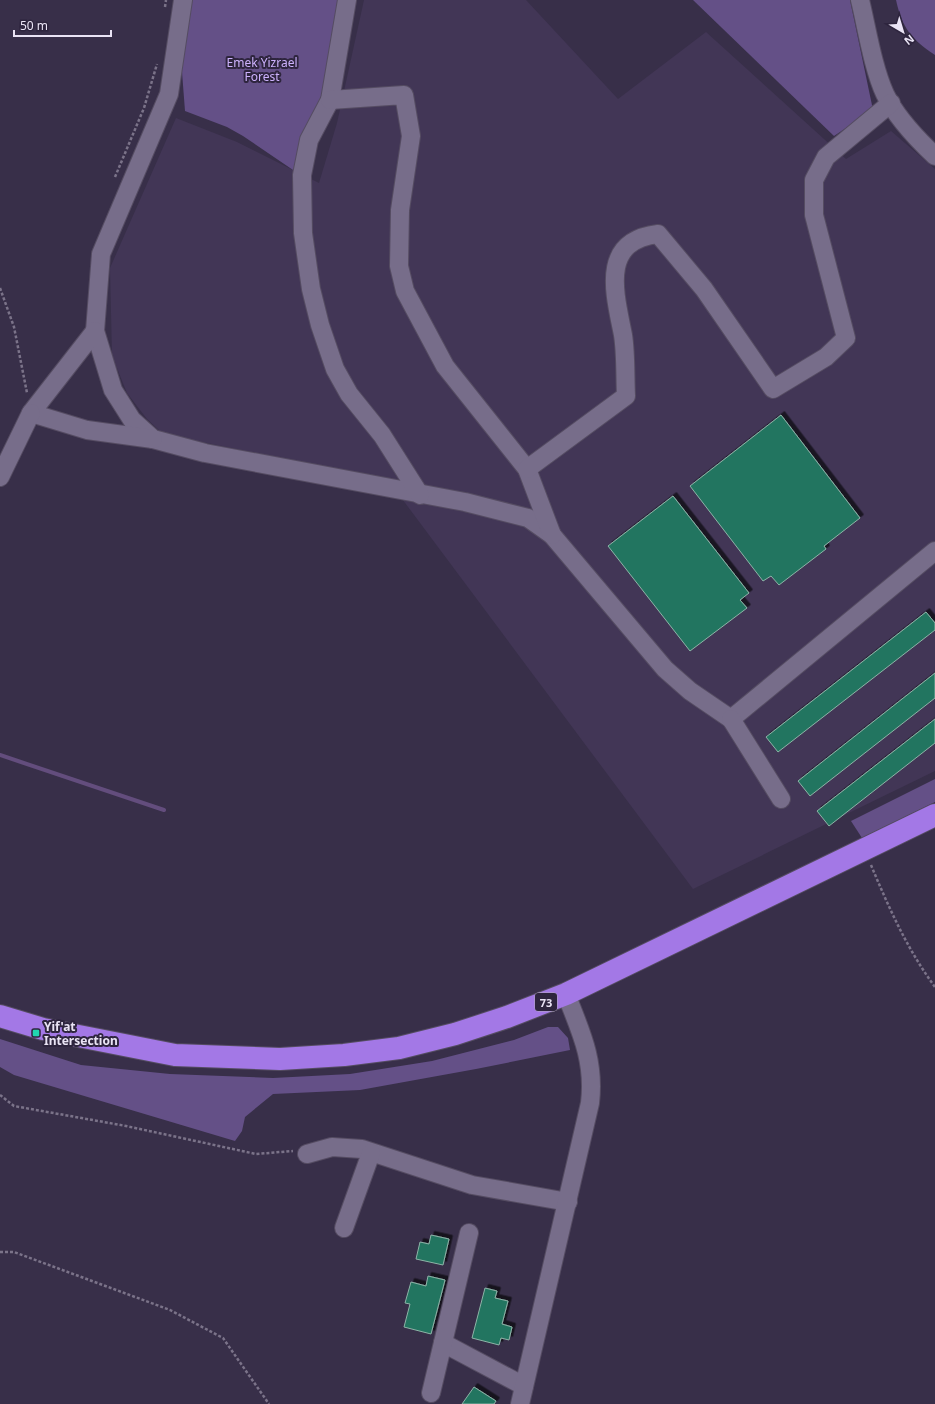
<svg xmlns="http://www.w3.org/2000/svg" width="935" height="1404" font-family="'Noto Sans',sans-serif">
  <style>
    .built { fill: #423656 }
    .green { fill: #645087 }
    .lines { fill: none; stroke-linecap: round; stroke-linejoin: round }
    .stream { stroke: #634d7d; stroke-width: 4 }
    .building { fill: #237460; stroke: #8db4a7; filter: url(#shadow) }
    .minor-casing { stroke: #554c62; stroke-width: 20 }
    .highway-casing { stroke: #554c62; stroke-width: 24 }
    .path { stroke: #7b7389; stroke-width: 2.5; stroke-dasharray: 3 2; stroke-linecap: butt }
    .minor { stroke: #776d8a; stroke-width: 18 }
    .highway { stroke: #a378e6; stroke-width: 22 }
    .poi-dot { fill: #21d5b0; stroke: #2e253e; stroke-width: 1.5 }
    .labels { text-anchor: middle; dominant-baseline: central; stroke-width: 4; stroke-linejoin: round; paint-order: stroke }
    .shield { fill: #2e253e; stroke: #b2abbe; stroke-width: 1 }
    .shield-label { font-size: 11px; font-weight: bold; fill: #eae4f5 }
    .park-label { font-size: 12px; fill: #cdb2fd; stroke: #2e253e }
    .poi-label { font-size: 12px; font-weight: bold; fill: #eae4f5; stroke: #2e253e; text-anchor: start }
  </style>
  <defs>
    <filter id="shadow"><feDropShadow dx="3.5" dy="-3.5" stdDeviation="0" flood-color="#0009"/></filter>
  </defs>
  <rect width="100%" height="100%" fill="#382f49"/>
  <polygon class="built" points="364,0 526,0 618,99 706,32 846,159 891,131 935,169 935,771 693,889 388,480 163,434 147,419 127,393 112,356 110,268 176,118 237,142 319,183 337,123"/>
  <g class="green">
    <polygon points="180,0 346,0 325,100 296,172 243,136 227,127 185,111 180,46"/>
    <polygon points="693,0 850,0 873,110 834,136"/>
    <path d="M 896,0 L 935,0 L 935,55 C 912,40 902,28 896,0 Z"/>
    <polygon points="935,779 935,802 862,838 851,821"/>
    <polygon points="548,1027 558,1027 568,1038 570,1050 476,1069 360,1090 273,1094 245,1117 242,1131 235,1141 14,1075 0,1067 0,1039 81,1065 170,1074 273,1078 350,1074 432,1061 514,1040"/>
  </g>
  <g class="lines">
    <polyline class="stream" points="0,755 164,810"/>
  </g>
  <g class="building">
    <polygon points="781,415 860,518 824,546 826,549 779,585 771,576 763,581 690,486"/>
    <polygon points="673,496 749,593 740,600 747,608 690,651 608,546"/>
    <polygon points="926,612 935,623 935,630 778,752 766,737"/>
    <polygon points="935,673 935,698 810,796 798,781"/>
    <polygon points="935,719 935,743 829,826 817,811"/>
    <polygon points="431,1235 449,1239 443,1265 416,1259 420,1242 429,1244"/>
    <polygon points="428,1276 445,1280 431,1334 404,1327 410,1304 405,1303 411,1282 426,1286"/>
    <polygon points="485,1288 497,1291 495,1298 508,1301 502,1324 512,1327 509,1340 501,1338 499,1345 472,1338"/>
    <polygon points="474,1387 496,1401 494,1404 462,1404"/>
  </g>
  <g class="lines">
    <defs>
      <g id="minor">
        <polyline points="183,0 169,94 101,254 95,331 113,390 132,420 153,439 205,453 465,502 528,518 552,535 665,669 690,691 731,719 935,551"/>
        <polyline points="347,0 330,100 309,140 302,175 303,233 311,289 320,325 335,369 349,394 382,435 420,495"/>
        <path d="M 860,0 C 867,29 873,68 885,94 C 896,117 917,139 935,156"/>
        <polyline points="330,100 404,95 411,136 400,210 399,266 405,291 445,366 527,469 552,535"/>
        <polyline points="95,331 31,413 87,430 153,439"/>
        <path d="M 527,469 L 626,396 C 625,376 626,354 623,335 C 615,294 599,241 658,234 L 704,289 L 773,389 L 826,357 L 846,338 L 814,215 L 814,180 L 826,157 L 891,103"/>
        <polyline points="0,477 31,413"/>
        <polyline points="731,719 781,799"/>
        <polyline points="307,1154 332,1147 362,1149 472,1185 568,1202"/>
        <polyline points="344,1228 371,1153"/>
        <polyline points="443,1343 524,1386"/>
        <polyline points="431,1393 469,1233"/>
        <path d="M 520,1404 L 590,1103 C 595,1061 581,1032 566,994"/>
      </g>
      <polyline id="highway" points="0,1016 43,1029 175,1055 280,1059 344,1055 399,1048 455,1034 507,1017 566,994 935,815"/>
    </defs>
    <use href="#minor" class="minor-casing"/>
    <use href="#highway" class="highway-casing"/>
    <g class="path">
      <polyline points="165,7 166,0"/>
      <polyline points="115,177 144,108 157,64"/>
      <polyline points="0,288 14,327 27,393"/>
      <path d="M 871,865 C 889,908 907,949 935,987"/>
      <polyline points="0,1095 14,1106 126,1126 256,1154 293,1151"/>
      <polyline points="0,1252 14,1252 170,1310 223,1338 269,1404"/>
    </g>
    <use href="#minor" class="minor"/>
    <use href="#highway" class="highway"/>
  </g>
  <rect class="poi-dot" x="32" y="1029" width="8" height="8" rx="2"/>
  <g class="labels">
    <rect class="shield" x="535" y="993" width="22" height="18" rx="3"/>
    <g class="shield-label">
      <text x="546" y="1002">73</text>
    </g>
    <g class="park-label">
      <text x="262" y="62">Emek Yizrael<tspan x="262" dy="14">Forest</tspan></text>
    </g>
    <g class="poi-label">
      <text x="44" y="1026">Yif'at<tspan x="44" dy="14">Intersection</tspan></text>
    </g>
  </g>
  <g transform="translate(903 32) rotate(142)" stroke="#2e253e" stroke-width="3" paint-order="stroke">
  <path d="M0-3L7 15L0 10L-7 15Z" fill="#eae4f5"/>
  <text y="-6" font-size="11" font-weight="bold" text-anchor="middle" fill="#eae4f5">N</text>
  </g>
  <path d="M14 30v6h97v-6" fill="none" stroke="#eae4f5" stroke-width="2"/>
  <text x="20" y="30" font-size="12" fill="#eae4f5" stroke="#2e253e" stroke-width="3" paint-order="stroke">50 m</text>
</svg>
